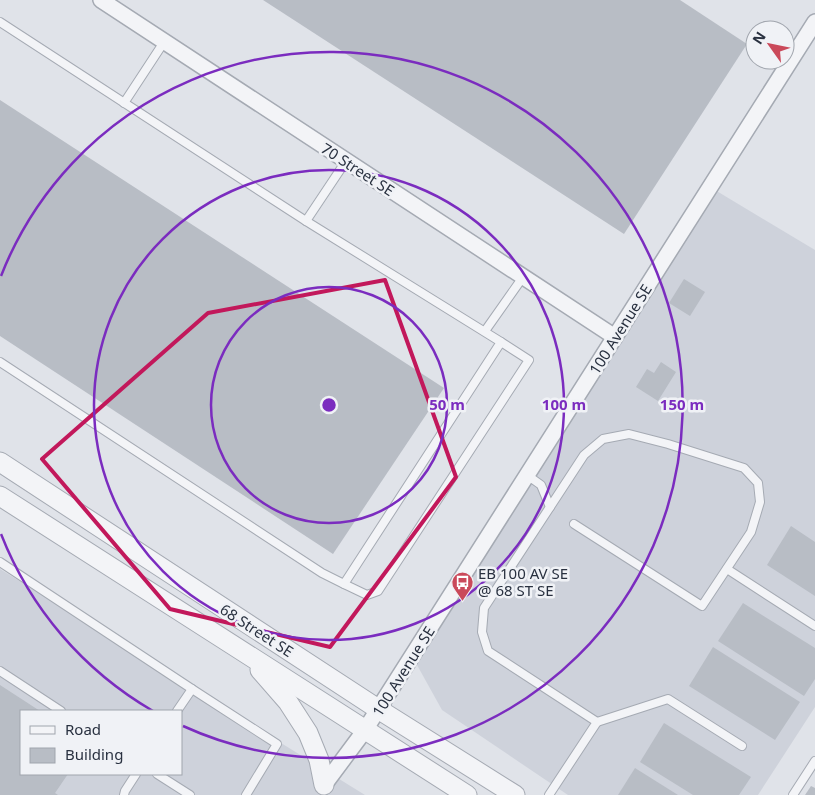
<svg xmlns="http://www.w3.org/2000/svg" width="815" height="795" font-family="'Noto Sans',sans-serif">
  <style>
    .built { fill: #ced2db; fill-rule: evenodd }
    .building { fill: #b8bdc5 }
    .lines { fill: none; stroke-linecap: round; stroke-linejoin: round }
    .service-casing { stroke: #a5aab3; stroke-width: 10 }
    .minor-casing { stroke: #a5aab3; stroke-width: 18 }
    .tertiary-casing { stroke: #a5aab3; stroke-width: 21 }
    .service { stroke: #f3f4f7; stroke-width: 8 }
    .minor { stroke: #f3f4f7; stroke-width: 15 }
    .tertiary { stroke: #f3f4f7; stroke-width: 19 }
    .marked { fill: none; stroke: #c2185b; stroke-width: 4; stroke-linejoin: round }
    .ring { fill: none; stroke: #7b2cbf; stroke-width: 2.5 }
    .labels { text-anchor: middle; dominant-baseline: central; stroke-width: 5; stroke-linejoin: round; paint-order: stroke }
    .street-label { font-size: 15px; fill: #293140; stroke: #f0f2f6 }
    .poi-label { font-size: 15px; fill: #293140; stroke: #f0f2f6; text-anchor: start }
    .centre { fill: #7b2cbf; stroke: #f0f2f6; stroke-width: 2.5 }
    .ring-label { font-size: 15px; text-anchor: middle; font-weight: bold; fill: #7b2cbf; stroke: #f0f2f6; stroke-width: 5; stroke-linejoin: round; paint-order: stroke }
  </style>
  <rect width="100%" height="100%" fill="#e0e3e9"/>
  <g class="built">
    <polygon points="710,187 815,250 815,707 758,795 568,795 442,710 412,656"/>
    <path d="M 0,569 L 365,795 L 0,795 ZM 21,711 L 181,711 L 181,774 L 21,774 Z"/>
  </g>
  <g class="building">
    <polygon points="263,0 680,0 747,44 624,234"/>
    <polygon points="0,100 444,388 333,554 0,336"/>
    <polygon points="684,279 705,292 690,316 669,303"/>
    <polygon points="661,362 676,372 658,401 636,387 647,369 654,373"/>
    <polygon points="791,526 815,542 815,596 767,565"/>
    <polygon points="743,603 815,648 815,679 804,696 718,641"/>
    <polygon points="713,647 800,702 775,740 689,686"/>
    <polygon points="0,685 40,711 21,711 21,774 68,774 55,793 58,795 0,795"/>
    <polygon points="664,723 751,777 739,795 693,795 640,762"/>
    <polygon points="635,768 678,795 618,795"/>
    <polygon points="811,786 815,788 815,795 805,795"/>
  </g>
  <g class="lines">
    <defs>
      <g id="service">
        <polyline points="0,22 306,221 501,342 344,584 322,573 0,362"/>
        <polyline points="124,103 164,42"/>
        <polyline points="306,221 346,161"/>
        <polyline points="485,331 523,277"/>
        <polyline points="527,475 541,485 550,507 484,608 482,632 488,651 597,722 549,795"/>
        <polyline points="550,507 584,455 603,439 629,434 668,444 744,468 758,483 760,502 751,532 702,606 574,524"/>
        <polyline points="0,562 192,689"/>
        <polyline points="727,569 815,626"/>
        <polyline points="344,584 367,595 378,591 529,360 501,342"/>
        <polyline points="0,671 61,711"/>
        <polyline points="177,711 192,689 277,744 246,795"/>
        <polyline points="597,722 668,699 742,746"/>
        <polyline points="157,774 190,795"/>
        <polyline points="124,795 125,791 136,774"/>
        <polyline points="793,795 815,761"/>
      </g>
      <g id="minor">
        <polyline points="101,0 615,337"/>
        <polyline points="324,785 365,730 815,22"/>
      </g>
      <g id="tertiary">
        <polyline points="0,462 378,709 515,795"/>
        <polyline points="0,496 467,795"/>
        <polyline points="260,670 288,702 308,733 319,760 324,785"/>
      </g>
    </defs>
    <use href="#service" class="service-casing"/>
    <use href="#minor" class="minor-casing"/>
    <use href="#tertiary" class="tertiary-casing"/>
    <use href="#service" class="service"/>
    <use href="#minor" class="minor"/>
    <use href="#tertiary" class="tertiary"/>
  </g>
  <path class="marked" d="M 385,280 L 456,477 L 330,647 L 170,609 L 42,459 L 208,313 Z"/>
  <g class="ring">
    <circle cx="329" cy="405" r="118"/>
    <circle cx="329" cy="405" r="235"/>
    <path d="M153 711A353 353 0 0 1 1 534M1 276A353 353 0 1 1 183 726"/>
  </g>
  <defs>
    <symbol id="bus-pin" viewBox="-11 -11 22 30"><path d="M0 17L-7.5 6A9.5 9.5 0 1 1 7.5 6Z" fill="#ca495a" stroke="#f0f2f6"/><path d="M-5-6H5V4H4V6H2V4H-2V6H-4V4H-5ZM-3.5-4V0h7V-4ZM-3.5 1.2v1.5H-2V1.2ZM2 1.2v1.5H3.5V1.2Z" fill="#fff"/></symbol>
  </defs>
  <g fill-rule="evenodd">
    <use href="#bus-pin" x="450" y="570" width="25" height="34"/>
  </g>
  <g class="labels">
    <g class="street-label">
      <text transform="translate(358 169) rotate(33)">70 Street SE</text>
      <text transform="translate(620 329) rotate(-58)">100 Avenue SE</text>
      <text transform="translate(257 630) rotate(33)">68 Street SE</text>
      <text transform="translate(403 671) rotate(-58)">100 Avenue SE</text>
    </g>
    <g class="poi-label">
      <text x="478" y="573">EB 100 AV SE<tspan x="478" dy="17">@ 68 ST SE</tspan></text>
    </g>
  </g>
  <circle cx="329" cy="405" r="8" class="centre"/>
  <g class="ring-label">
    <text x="447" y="410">50 m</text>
    <text x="564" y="410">100 m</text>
    <text x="682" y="410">150 m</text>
  </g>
  <rect x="20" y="710" width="162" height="65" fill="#f0f2f6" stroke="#a0a5ad"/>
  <rect x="30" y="726" width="25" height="8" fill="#f3f4f7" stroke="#a0a5ad"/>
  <text x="65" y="735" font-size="15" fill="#293140">Road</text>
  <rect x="30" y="748" width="25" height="15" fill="#b8bdc5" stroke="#a0a5ad"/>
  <text x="65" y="760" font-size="15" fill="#293140">Building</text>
  <g transform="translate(770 45) rotate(303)"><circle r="24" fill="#f0f2f6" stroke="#a0a5ad"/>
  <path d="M0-4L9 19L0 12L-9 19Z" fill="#ca495a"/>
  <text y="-8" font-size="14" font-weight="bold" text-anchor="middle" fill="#293140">N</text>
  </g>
</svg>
